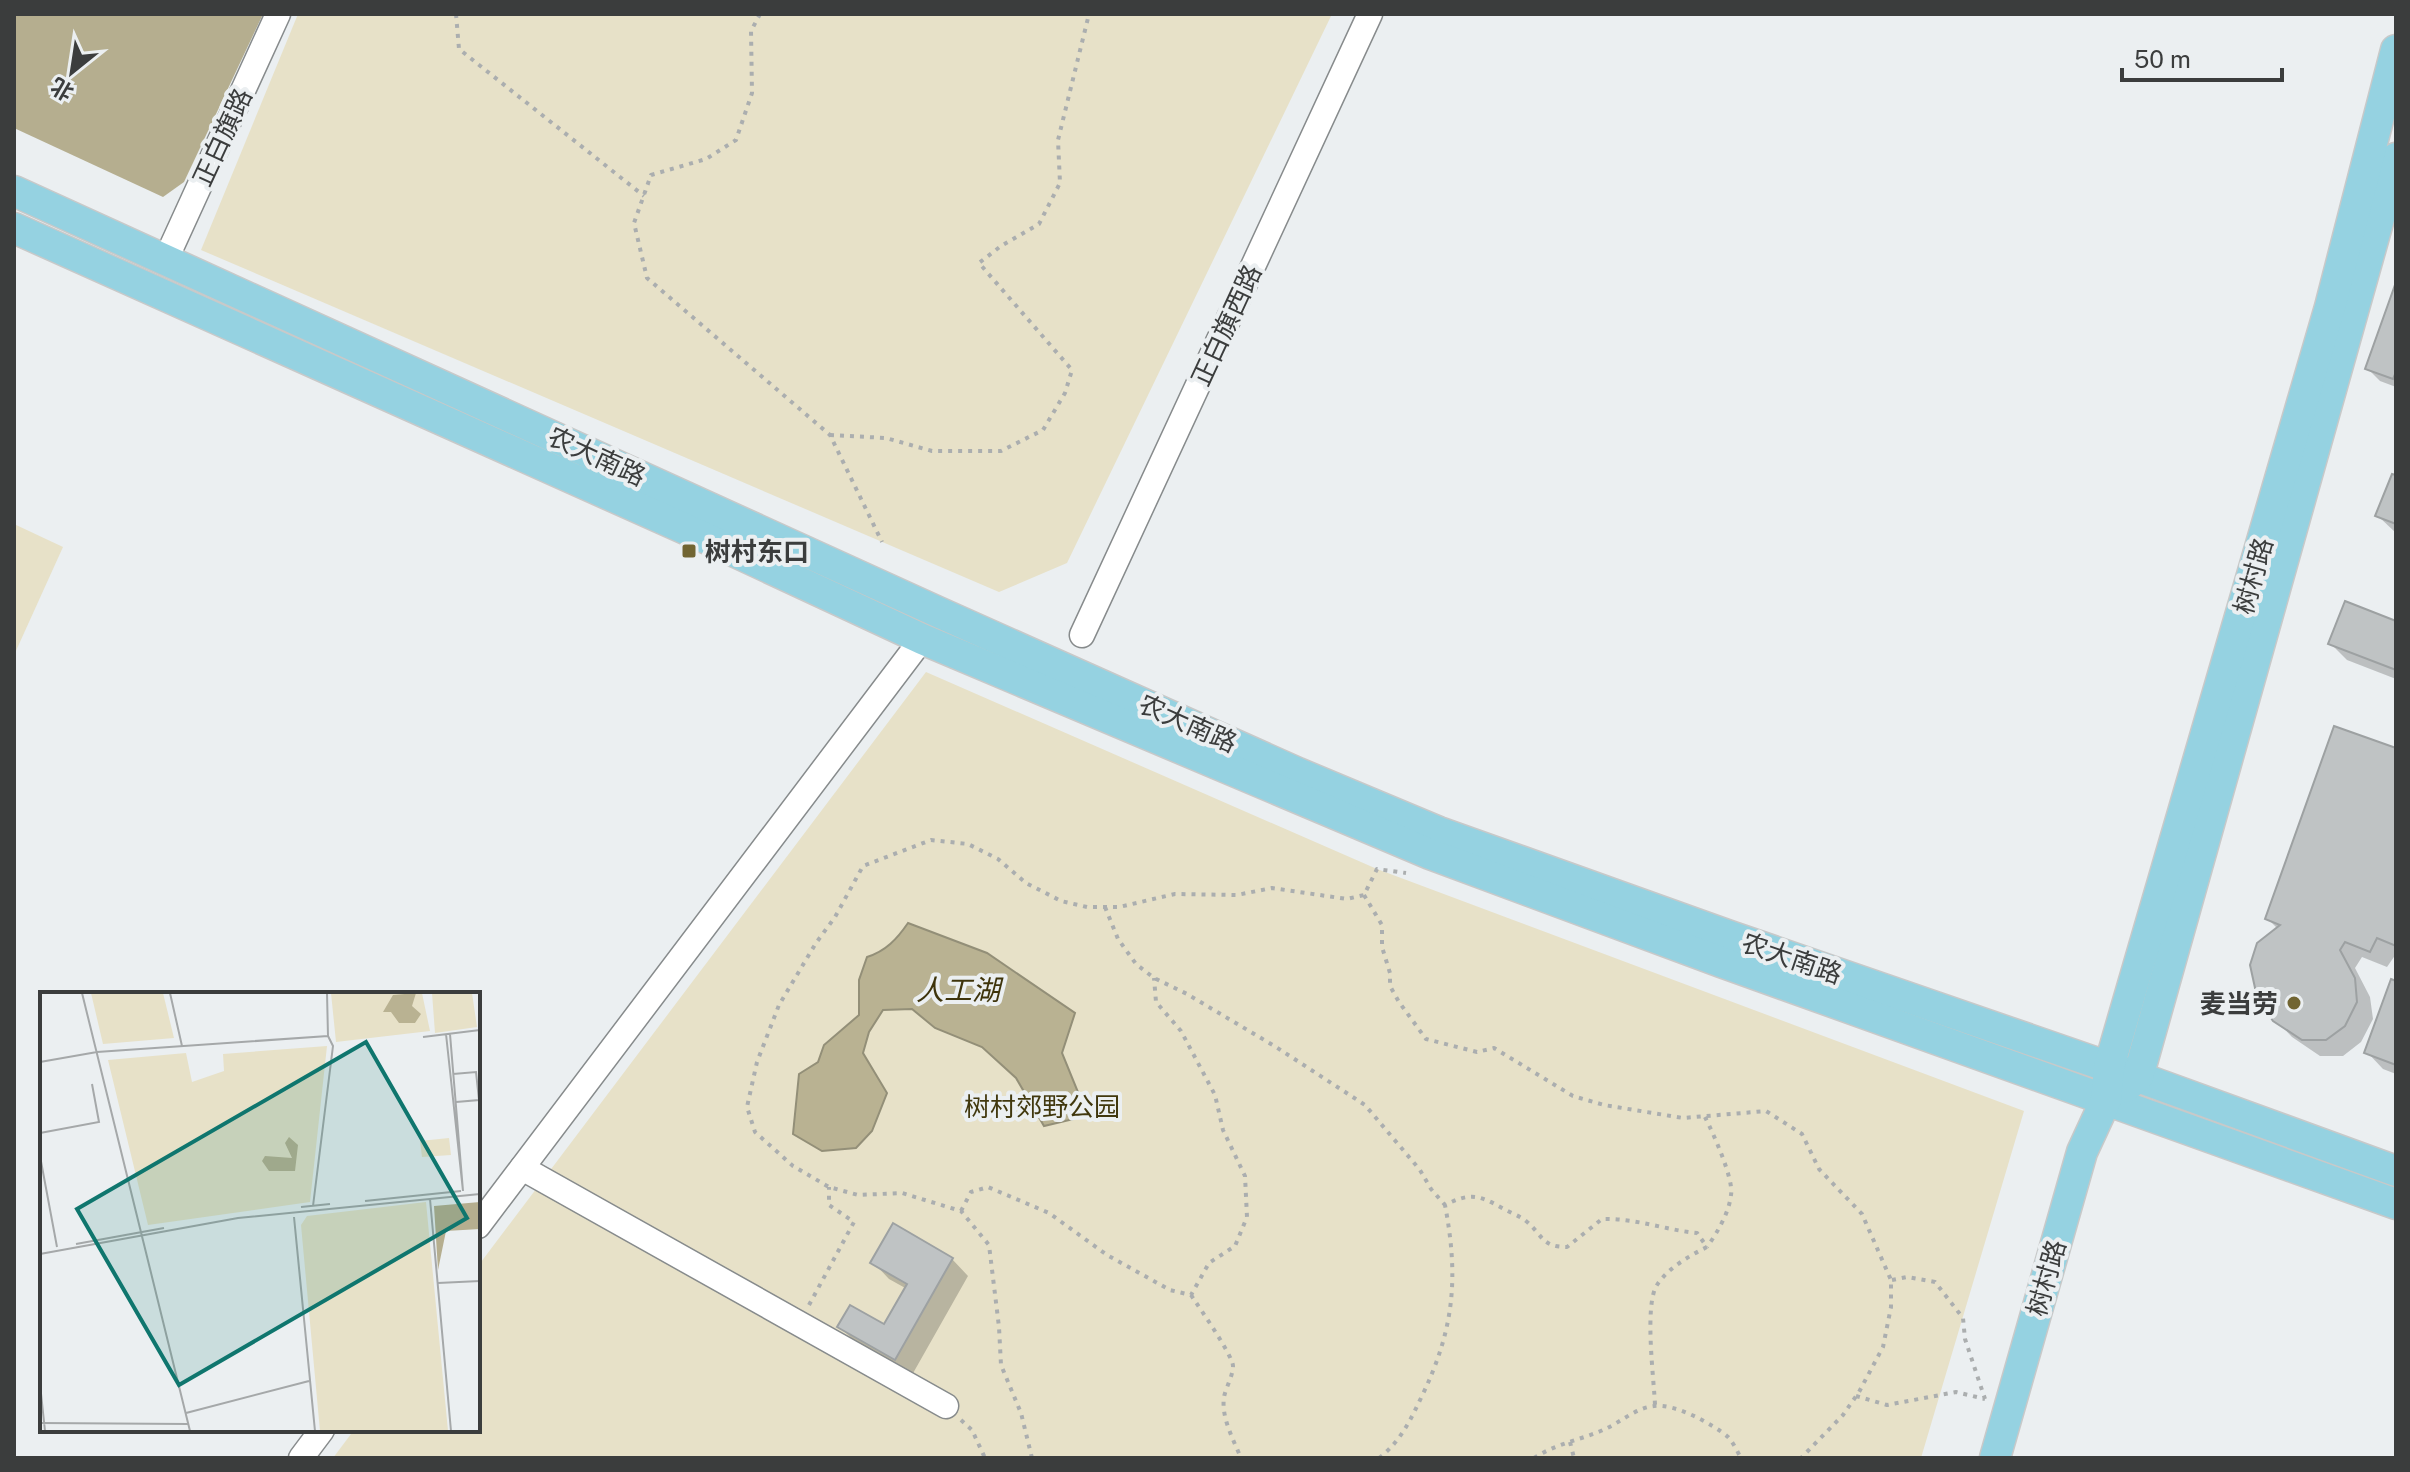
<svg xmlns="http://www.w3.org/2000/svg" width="2410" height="1472" font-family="'Public Sans','Noto Sans SC',sans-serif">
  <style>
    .green { fill: #e7e1c8 }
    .forest { fill: #b5ae8f }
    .water { fill: #b9b292; stroke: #938f78; stroke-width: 2 }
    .shadow { fill: #0003 }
    .building { fill: #bfc3c4; stroke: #9da1a2; stroke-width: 2 }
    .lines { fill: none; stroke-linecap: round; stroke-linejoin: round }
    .minor-casing { stroke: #878b8c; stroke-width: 27 }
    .major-casing { stroke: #c8c9c9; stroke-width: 33 }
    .path { stroke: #abaeaf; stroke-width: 4; stroke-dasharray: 4 6; stroke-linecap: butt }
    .minor { stroke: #fff; stroke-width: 24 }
    .major { stroke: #95d2e1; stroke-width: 30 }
    .poi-dot { fill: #716532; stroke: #ebeff1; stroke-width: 3 }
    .labels { text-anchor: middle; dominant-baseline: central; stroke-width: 8; stroke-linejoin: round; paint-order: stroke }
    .street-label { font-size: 26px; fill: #3b3d3d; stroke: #ebeff1 }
    .poi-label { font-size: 26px; font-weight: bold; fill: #3b3d3d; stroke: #ebeff1; text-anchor: start }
    .park-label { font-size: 26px; fill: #41380e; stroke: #ebeff1 }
    .water-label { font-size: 28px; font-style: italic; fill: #3e340b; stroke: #ebeff1 }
    .inset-road { fill: none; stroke: #a5a8a9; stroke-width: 2 }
    .view { fill: #0f766e; fill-opacity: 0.15; stroke: #0f766e; stroke-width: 4 }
    .inset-edge { fill: none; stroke: #3b3d3d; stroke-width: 4 }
  </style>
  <rect width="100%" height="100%" fill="#ebeff1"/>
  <g class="green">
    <polygon points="298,14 1332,14 1067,563 999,592 201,250"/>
    <polygon points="14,524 63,547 15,653 14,652"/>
    <polygon points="926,672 1377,869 2024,1111 1921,1458 333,1458 354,1430 478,1430 478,1266"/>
  </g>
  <polygon class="forest" points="14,14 263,14 184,182 163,197 14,128"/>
  <path class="water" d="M 908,923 L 987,953 L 1075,1013 L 1062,1053 L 1082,1102 L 1074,1119 L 1044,1126 L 1016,1078 L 982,1047 L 935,1028 L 912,1009 L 883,1010 L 869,1032 L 863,1053 L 887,1093 L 872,1131 L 856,1148 L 822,1151 L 793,1134 L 799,1074 L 818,1062 L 824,1045 L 859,1015 L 859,980 L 867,957 C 886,951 897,939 908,923 Z"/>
  <g class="shadow">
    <polygon points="2396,288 2396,387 2380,381 2368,369"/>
    <polygon points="2396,477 2396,533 2378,516"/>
    <polygon points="2396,623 2396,679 2347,660 2331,644"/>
    <polygon points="2396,750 2396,954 2387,967 2362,957 2355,968 2370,997 2373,1019 2361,1042 2343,1056 2320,1056 2292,1037 2275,1019 2278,929 2267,918"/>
    <polygon points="2396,983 2396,1074 2383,1069 2367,1052"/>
    <polygon points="952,1259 968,1276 912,1375 856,1343 840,1327 885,1327 907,1289 889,1279 873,1262"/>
  </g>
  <g class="building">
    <polygon points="2396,282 2396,372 2393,379 2365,369"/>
    <polygon points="2392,474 2396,475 2396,524 2375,516"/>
    <polygon points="2345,601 2396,621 2396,670 2328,644"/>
    <polygon points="2334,726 2396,748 2396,946 2377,938 2370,952 2345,942 2340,950 2355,978 2357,1002 2345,1026 2326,1040 2302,1040 2273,1021 2257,997 2250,965 2257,943 2280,925 2265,919"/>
    <polygon points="2391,979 2396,981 2396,1065 2364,1053"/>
    <polygon points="893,1223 953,1258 895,1360 837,1327 850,1305 884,1324 907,1284 870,1263"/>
  </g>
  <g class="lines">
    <defs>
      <g id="minor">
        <polyline points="166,259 278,14"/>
        <polyline points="1082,635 1370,14"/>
        <polyline points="522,1168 946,1406"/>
        <polyline points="478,1226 922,639"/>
        <polyline points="301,1458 322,1430"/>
      </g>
      <g id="major">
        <polyline points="14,191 938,612 1298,773 1439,832 1730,936 2138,1077 2396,1171"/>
        <polyline points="14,228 701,536 922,639 1430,854 1721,962 2396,1204"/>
        <polyline points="2124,1088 2138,1077 2396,158"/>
        <polyline points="1995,1458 2082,1152 2106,1100 2109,1067 2330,307 2396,50"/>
      </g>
    </defs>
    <use href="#minor" class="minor-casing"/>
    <use href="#major" class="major-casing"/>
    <g class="path">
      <polyline points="456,14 459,49 644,196"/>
      <polyline points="760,14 751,31 752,93 736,140 706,159 651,175 634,223 647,278 830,435 882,542"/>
      <polyline points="830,435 886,438 932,451 1001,451 1043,430 1065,393 1072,370 979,263 1001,246 1039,224 1060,183 1058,140 1089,14"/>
      <polyline points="1364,895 1382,925 1382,947 1390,973 1390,986 1399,1002 1426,1039 1477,1052 1494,1048 1573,1096 1604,1105 1683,1118 1766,1111 1802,1134 1819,1169 1862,1214 1891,1280 1891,1307 1883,1347 1859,1392 1843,1415 1801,1458"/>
      <polyline points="1105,907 1118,939 1136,964 1154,978 1187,994 1276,1047 1365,1105 1420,1170 1431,1189 1445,1205"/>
      <path d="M 1705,1117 C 1713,1133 1734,1179 1731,1195 C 1729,1213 1717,1233 1707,1247"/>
      <polyline points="961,1211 971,1192 988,1187 1049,1213 1107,1255 1170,1290 1191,1295 1209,1263 1235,1246 1247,1217 1245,1176 1223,1130 1215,1095 1181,1031 1156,1002 1154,978"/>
      <polyline points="1892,1280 1907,1277 1935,1282 1963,1318 1965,1339 1985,1399"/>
      <path d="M 1191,1295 C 1199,1307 1233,1356 1233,1366 C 1233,1376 1226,1387 1224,1397 C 1221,1417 1233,1439 1241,1458"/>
      <polyline points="809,1305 854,1222 829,1205 829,1187"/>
      <polyline points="1856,1396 1887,1405 1956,1392 1985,1399"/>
      <polyline points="961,1420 972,1430 985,1458"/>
      <polyline points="1570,1442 1574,1458"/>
      <polyline points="1032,1458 1021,1413 1001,1365 999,1327 989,1245 961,1211 902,1193 858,1195 829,1187 793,1166 755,1132 747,1107 757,1062 779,1005 816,943 835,917 863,866 931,840 968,844 998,859 1026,883 1061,901 1087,907 1119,907 1175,894 1237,895 1272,888 1347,899 1364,895 1377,869 1406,873"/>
      <path d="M 1379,1458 C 1400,1442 1410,1421 1421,1398 C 1454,1330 1459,1279 1445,1205 C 1471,1192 1479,1195 1504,1209 C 1511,1213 1520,1216 1526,1221 C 1543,1235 1541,1247 1567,1247 L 1602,1219 C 1636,1218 1665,1230 1697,1233 L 1707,1247 C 1689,1256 1668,1268 1657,1285 C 1644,1305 1654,1379 1655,1405"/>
      <path d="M 1534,1458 C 1555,1444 1580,1440 1603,1430 C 1620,1423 1635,1408 1654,1406 C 1674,1403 1713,1424 1728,1437 C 1733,1442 1737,1451 1741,1458"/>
    </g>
    <use href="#minor" class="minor"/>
    <use href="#major" class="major"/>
  </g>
  <g class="poi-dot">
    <rect x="681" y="543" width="16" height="16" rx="4"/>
    <circle cx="2294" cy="1003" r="8"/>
  </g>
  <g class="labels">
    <g class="street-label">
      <text transform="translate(222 137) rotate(-65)">正白旗路</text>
      <text transform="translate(1226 325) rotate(-65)">正白旗西路</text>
      <text transform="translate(597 456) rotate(25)">农大南路</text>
      <text transform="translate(2253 576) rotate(-74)">树村路</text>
      <text transform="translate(1188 723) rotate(24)">农大南路</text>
      <text transform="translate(1792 958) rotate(19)">农大南路</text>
      <text transform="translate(2046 1278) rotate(-74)">树村路</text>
    </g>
    <g class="poi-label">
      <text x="705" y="551">树村东口</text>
      <text x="2278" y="1003" text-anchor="end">麦当劳</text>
    </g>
    <g class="park-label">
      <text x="1042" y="1106">树村郊野公园</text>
    </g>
    <g class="water-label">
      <text x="958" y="989">人工湖</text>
    </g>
  </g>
  <g transform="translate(40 992)">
    <rect width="440" height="440" fill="#ebeff1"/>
    <path d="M 51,1 L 123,1 L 134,46 L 63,52 ZM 291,1 L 382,1 L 390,39 L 296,50 ZM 392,1 L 432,1 L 437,35 L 395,41 ZM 287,54 L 270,210 L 108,233 L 68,68 L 146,61 L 152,90 L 184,79 L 183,62 ZM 409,146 L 411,163 L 382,165 L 380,149 ZM 386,210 L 408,439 L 280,439 L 261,233 L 267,224 Z" fill="#e7e1c8"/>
    <path d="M 440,210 L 440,237 L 406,239 L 398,278 L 394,214 Z" fill="#b5ae8f"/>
    <path d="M 376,1 L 372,14 L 381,22 L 375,31 L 359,31 L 351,20 L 343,20 L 353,3 ZM 249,145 L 258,153 L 255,179 L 229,179 L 222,169 L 225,164 L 252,166 L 245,151 Z" fill="#b9b292"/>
    <path class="inset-road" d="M 42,1 L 150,439M 130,1 L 142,54M 287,1 L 288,44M 406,42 L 423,199 L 410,42M 383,45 L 440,38M 0,70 L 57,60 L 288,44M 413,82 L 436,80 L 439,108 L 416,110M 0,141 L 59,130 L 52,92M 0,164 L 17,255M 390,207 L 411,439M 325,209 L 421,199M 273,214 L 293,54 L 288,44M 261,215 L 290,212M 254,225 L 275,439M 36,252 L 124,236M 0,262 L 198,226 L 440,202M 398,291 L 440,289M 0,392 L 5,439M 146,421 L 269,389M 0,431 L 148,432"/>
    <path class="view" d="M 326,50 L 427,226 L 139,393 L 37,217 Z"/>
    <rect width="440" height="440" class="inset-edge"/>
  </g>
  <rect width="2410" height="1472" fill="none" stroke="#3b3d3d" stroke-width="32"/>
  <g transform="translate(72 72) rotate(210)" stroke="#ebeff1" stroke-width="6" paint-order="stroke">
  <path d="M0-6L14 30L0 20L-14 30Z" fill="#3b3d3d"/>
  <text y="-12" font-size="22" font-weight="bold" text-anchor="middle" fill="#3b3d3d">北</text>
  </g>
  <path d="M2122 68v12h160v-12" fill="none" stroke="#3b3d3d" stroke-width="4"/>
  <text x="2134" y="68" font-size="24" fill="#3b3d3d" stroke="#ebeff1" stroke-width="6" paint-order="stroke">50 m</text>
</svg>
